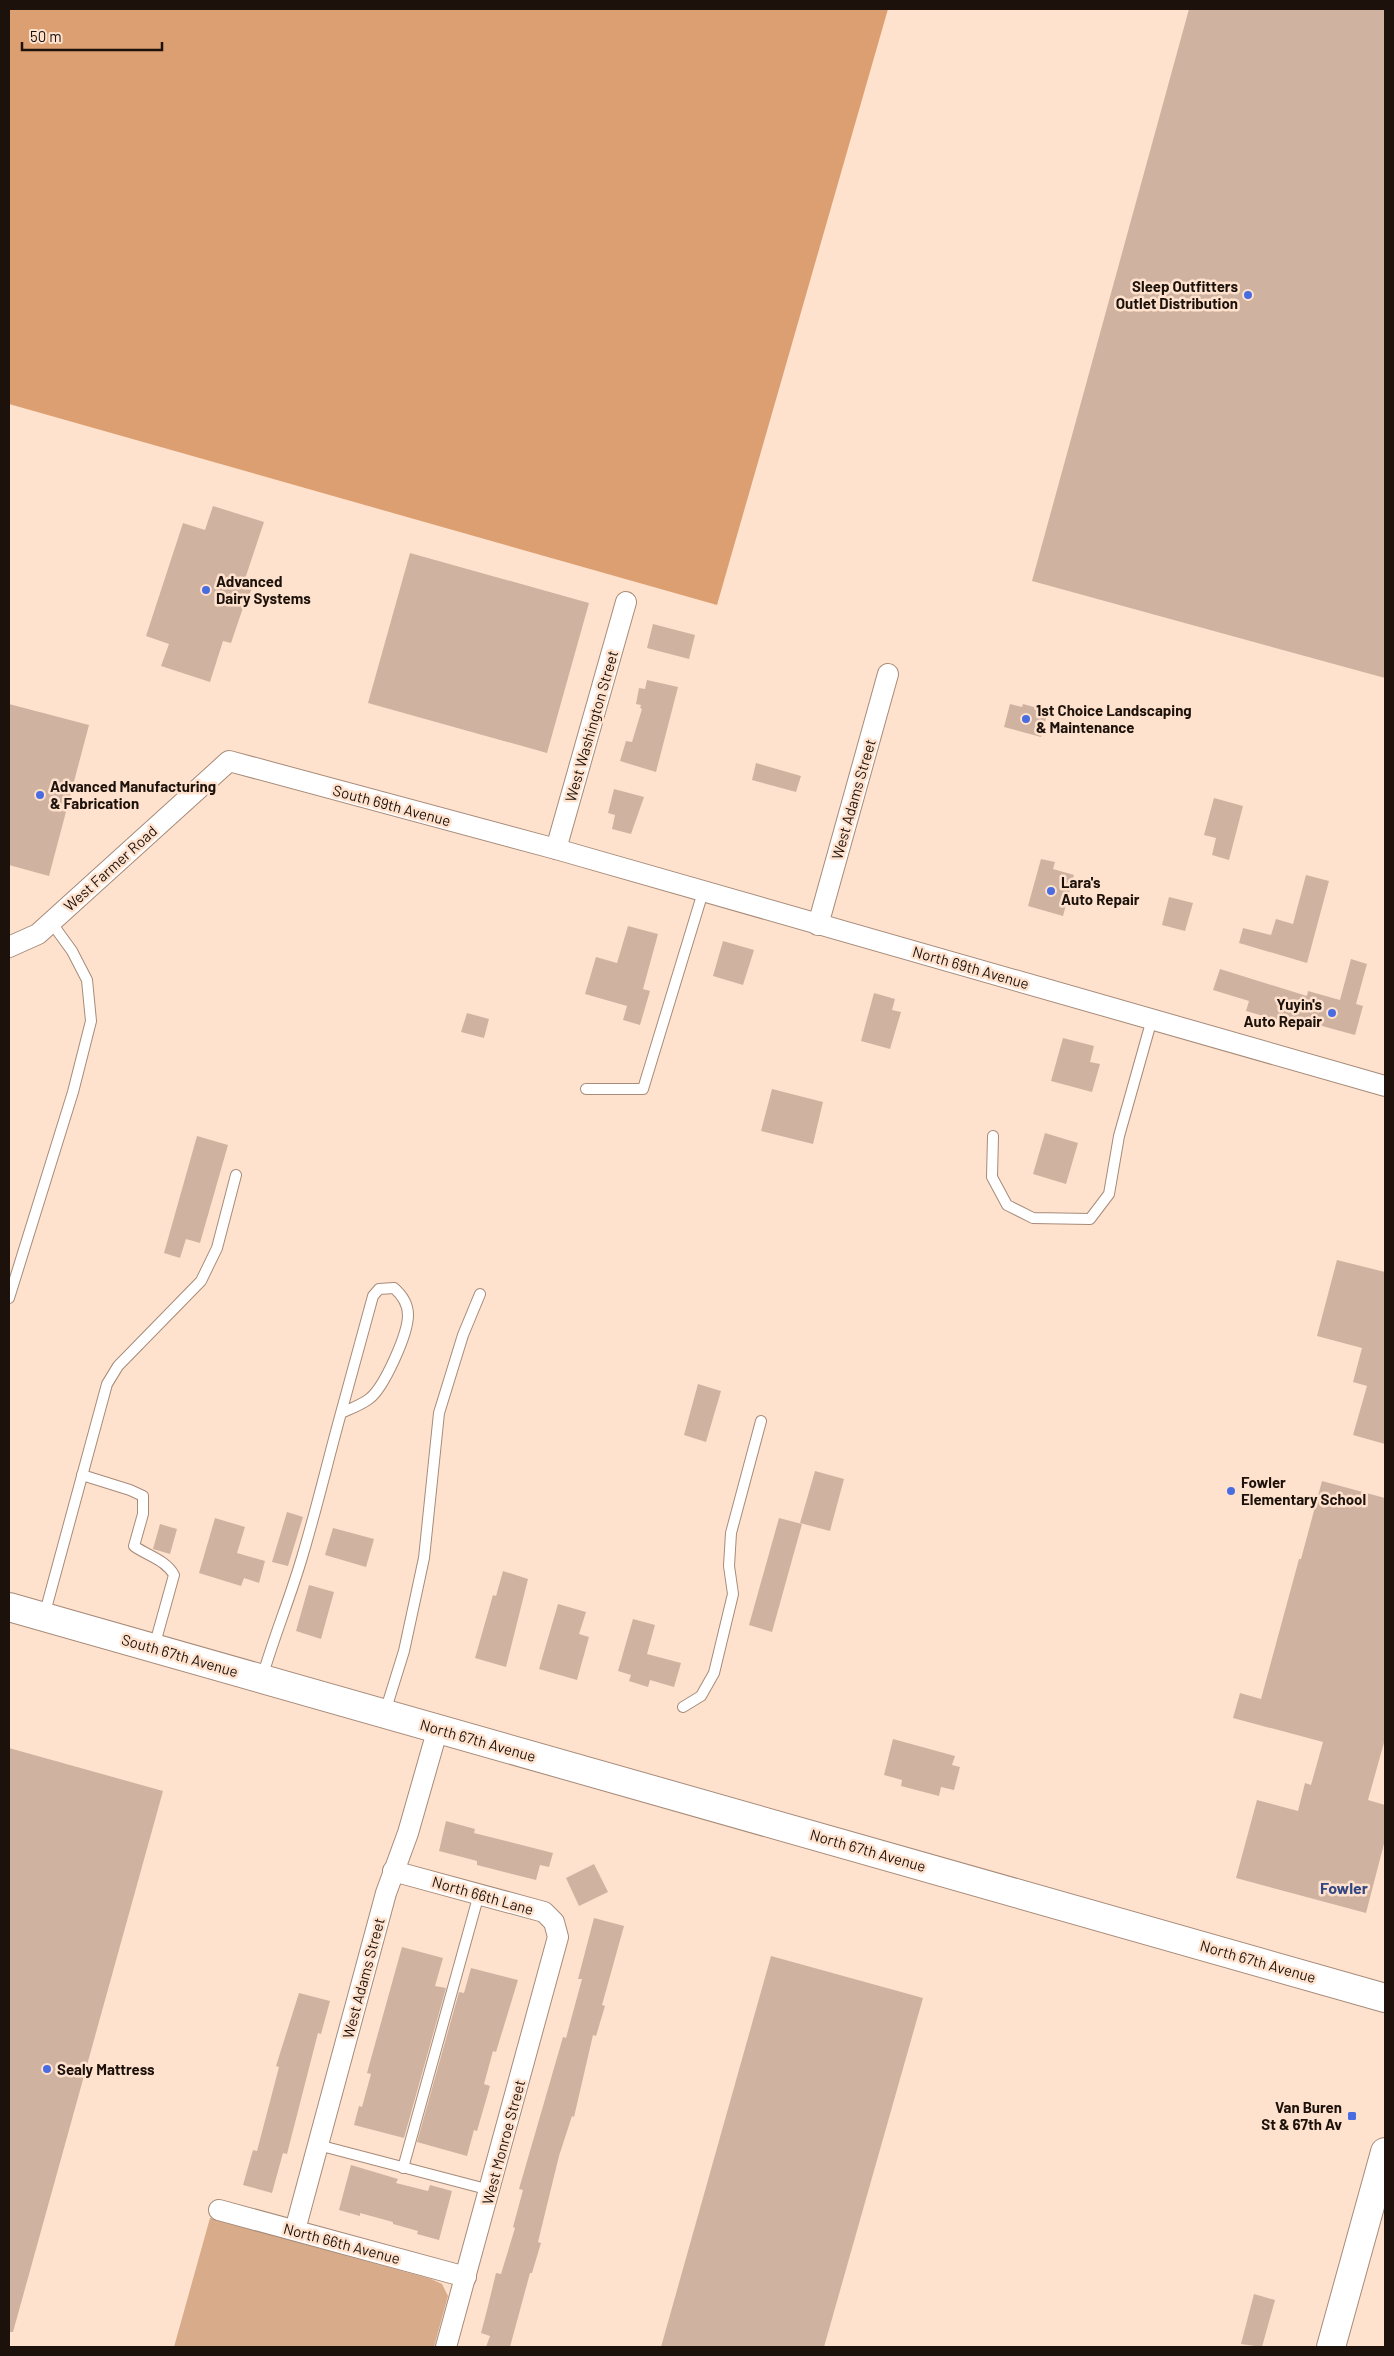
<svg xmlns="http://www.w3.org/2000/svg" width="1394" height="2356" font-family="Barlow,sans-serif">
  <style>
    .green { fill: #d8ab8b }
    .water { fill: #dc9f71 }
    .building { fill: #cfb3a0 }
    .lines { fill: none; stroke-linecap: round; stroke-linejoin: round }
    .service-casing { stroke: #a68b79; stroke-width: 12 }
    .minor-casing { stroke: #a68b79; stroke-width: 22 }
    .secondary-casing { stroke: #a68b79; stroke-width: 30 }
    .primary-casing { stroke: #a68b79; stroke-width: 30 }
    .service { stroke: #fff; stroke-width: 10 }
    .minor { stroke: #fff; stroke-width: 20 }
    .secondary { stroke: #fff; stroke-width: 28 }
    .primary { stroke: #fff; stroke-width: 28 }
    .poi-dot { fill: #496de0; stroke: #ffe2ce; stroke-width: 2 }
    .labels { text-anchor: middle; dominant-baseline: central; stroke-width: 5; stroke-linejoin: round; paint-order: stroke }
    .poi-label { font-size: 15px; font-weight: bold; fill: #1c120b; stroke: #ffe2ce; text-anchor: start }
    .street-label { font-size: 15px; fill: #1c120b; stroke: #ffe2ce }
    .neighbourhood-label { font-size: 16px; font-weight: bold; fill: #334882; stroke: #ffe2ce }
  </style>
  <rect width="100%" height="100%" fill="#ffe2ce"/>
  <polygon class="green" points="210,2218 431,2279 442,2284 448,2296 434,2347 174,2347"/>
  <polygon class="water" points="9,9 888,9 717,605 9,404"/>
  <g class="building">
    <polygon points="1189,9 1385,9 1385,678 1032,581"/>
    <polygon points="213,506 264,522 245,579 254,581 247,603 245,602 231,643 223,641 210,682 161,666 169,644 146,636 183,523 205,530"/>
    <polygon points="410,553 589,603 547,753 368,703"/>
    <polygon points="653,624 695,635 689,659 647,648"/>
    <polygon points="647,680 678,687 656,772 620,761 626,741 632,742 642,709 640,708 641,705 636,704 639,688 645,689"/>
    <polygon points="9,704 89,725 49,876 9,865"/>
    <polygon points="1010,704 1022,707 1023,704 1048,711 1041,737 1004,727"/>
    <polygon points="756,763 801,776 796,792 752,780"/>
    <polygon points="614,789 644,797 631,834 612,829 615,815 608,813"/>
    <polygon points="1214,798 1243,806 1229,860 1212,855 1216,838 1204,835"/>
    <polygon points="1041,859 1055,862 1053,869 1074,875 1063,916 1028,906"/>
    <polygon points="1306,875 1329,881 1307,963 1239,943 1243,928 1271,935 1276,919 1293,924"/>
    <polygon points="1169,897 1193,903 1185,931 1162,925"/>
    <polygon points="628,926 658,934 643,989 650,991 640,1025 623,1020 627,1006 585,994 596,957 617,963"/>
    <polygon points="723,941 754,950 743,985 713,976"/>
    <polygon points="1351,959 1367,964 1356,1004 1363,1006 1355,1035 1278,1014 1277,1020 1246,1011 1249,1001 1213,990 1220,969 1307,996 1308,991 1340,1000"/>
    <polygon points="874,993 895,999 892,1010 901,1012 890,1049 861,1041"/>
    <polygon points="467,1013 489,1019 484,1038 461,1032"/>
    <polygon points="1063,1038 1094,1046 1090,1062 1100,1064 1092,1092 1051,1081"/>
    <polygon points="772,1089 823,1102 813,1144 761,1131"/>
    <polygon points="1045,1133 1078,1143 1066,1184 1033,1174"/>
    <polygon points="197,1136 228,1145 200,1243 186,1239 180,1258 164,1253"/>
    <polygon points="1337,1260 1385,1272 1385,1444 1353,1435 1367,1386 1353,1382 1362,1348 1317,1336"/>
    <polygon points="698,1384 721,1391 706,1442 684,1435"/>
    <polygon points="815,1471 844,1479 830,1531 800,1523"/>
    <polygon points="1322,1481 1385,1498 1385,1739 1368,1800 1385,1805 1385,1840 1366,1913 1236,1878 1257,1800 1298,1811 1305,1783 1311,1785 1323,1742 1233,1718 1240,1693 1261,1699 1299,1559 1301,1559"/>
    <polygon points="287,1512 303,1517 288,1566 272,1562"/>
    <polygon points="215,1518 245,1527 237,1553 265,1561 259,1583 244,1578 241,1586 199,1573"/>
    <polygon points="779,1518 802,1524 772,1632 749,1625"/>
    <polygon points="160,1524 177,1529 170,1554 153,1549"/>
    <polygon points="333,1528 374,1539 366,1567 325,1555"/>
    <polygon points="503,1571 528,1579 506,1667 475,1658 493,1595 496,1596"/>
    <polygon points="309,1585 334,1592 321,1639 296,1631"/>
    <polygon points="558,1604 586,1612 579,1634 589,1637 577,1680 539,1669"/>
    <polygon points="633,1619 655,1625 647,1654 681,1663 674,1687 650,1680 648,1687 629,1681 631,1675 618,1671"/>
    <polygon points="893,1739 955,1756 952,1765 960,1767 954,1790 941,1787 939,1796 901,1786 902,1780 884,1775"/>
    <polygon points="9,1748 163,1791 13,2332 9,2332"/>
    <polygon points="446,1821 475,1829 474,1833 553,1853 549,1867 540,1865 536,1880 477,1865 477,1861 439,1851"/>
    <polygon points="594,1864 608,1892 579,1906 566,1878"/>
    <polygon points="594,1918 624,1926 602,2005 605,2006 596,2036 593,2035 574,2117 572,2116 559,2156 538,2242 541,2243 532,2273 530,2273 510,2347 486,2347 490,2336 481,2333 488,2306 496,2273 501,2274 515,2228 513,2227 523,2190 519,2189 563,2037 566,2038 582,1979 578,1979"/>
    <polygon points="402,1947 443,1958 435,1986 446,1988 404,2138 354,2125 359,2106 362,2107 371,2074 367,2073"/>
    <polygon points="771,1956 923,1998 824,2347 661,2347"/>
    <polygon points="471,1968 518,1980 496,2052 493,2051 484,2084 490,2086 477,2131 474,2130 467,2156 417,2142 459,1992 464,1993"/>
    <polygon points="299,1993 330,2001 321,2034 318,2033 287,2154 283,2153 272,2193 243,2185 253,2150 257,2151 279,2067 276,2066"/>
    <polygon points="351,2165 398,2179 396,2183 428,2191 430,2185 452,2191 439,2240 417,2234 418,2231 393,2224 393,2222 360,2213 360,2216 339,2210"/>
    <polygon points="1254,2294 1275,2300 1262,2347 1241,2344"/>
  </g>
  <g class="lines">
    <defs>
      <g id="service">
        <polyline points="586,1089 643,1089 703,892"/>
        <polyline points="993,1136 992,1177 1007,1205 1033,1218 1090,1219 1109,1194 1119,1136 1152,1019"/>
        <polyline points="9,1298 73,1092 91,1021 87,980 72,951 51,922"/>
        <path d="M 82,1475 L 130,1490 L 143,1496 L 143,1514 L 134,1546 C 148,1556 166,1560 174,1575 L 154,1647"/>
        <polyline points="44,1616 107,1384 118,1366 201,1281 217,1248 236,1175"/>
        <path d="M 262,1678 C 274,1636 291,1596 303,1554 C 317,1507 328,1460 341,1413 L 373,1296 L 379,1289 L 394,1288 C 402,1295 408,1303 408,1315 C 408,1334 384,1388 369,1399 C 361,1405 350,1409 341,1413"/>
        <polyline points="683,1707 701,1696 714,1673 733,1594 729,1566 731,1533 761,1421"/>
        <polyline points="385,1712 404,1651 424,1558 439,1413 463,1335 480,1294"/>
        <polyline points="318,2145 490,2190"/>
        <polyline points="403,2168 479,1894"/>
      </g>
      <g id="minor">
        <polyline points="556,849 626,602"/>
        <polyline points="818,925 888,674"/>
        <polyline points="9,947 38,934 229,761 556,849 1385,1086"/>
        <polyline points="393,1871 544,1912 554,1922 558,1937 446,2347"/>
        <polyline points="219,2210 466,2277"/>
        <polyline points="295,2230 386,1893 408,1833 438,1728"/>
      </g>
      <polyline id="secondary" points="9,1607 1385,1998"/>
      <polyline id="primary" points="1331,2347 1385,2152"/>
    </defs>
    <use href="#service" class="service-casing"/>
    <use href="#minor" class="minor-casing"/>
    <use href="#secondary" class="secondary-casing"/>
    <use href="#primary" class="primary-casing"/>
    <use href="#service" class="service"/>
    <use href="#minor" class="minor"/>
    <use href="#secondary" class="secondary"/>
    <use href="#primary" class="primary"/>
  </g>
  <g class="poi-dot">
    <circle cx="1248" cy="295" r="5"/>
    <circle cx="206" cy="590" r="5"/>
    <circle cx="1026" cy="719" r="5"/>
    <circle cx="40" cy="795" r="5"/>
    <circle cx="1051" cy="891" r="5"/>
    <circle cx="1332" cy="1013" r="5"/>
    <circle cx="1231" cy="1491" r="5"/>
    <circle cx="47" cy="2069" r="5"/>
    <rect x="1347" y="2111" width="10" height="10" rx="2.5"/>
  </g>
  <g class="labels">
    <g class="poi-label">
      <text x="1238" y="286" text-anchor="end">Sleep Outfitters<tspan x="1238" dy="17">Outlet Distribution</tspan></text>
      <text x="216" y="581">Advanced<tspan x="216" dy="17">Dairy Systems</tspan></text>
      <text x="1036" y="710">1st Choice Landscaping<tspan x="1036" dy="17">&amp; Maintenance</tspan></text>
      <text x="50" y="786">Advanced Manufacturing<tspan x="50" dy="17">&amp; Fabrication</tspan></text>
      <text x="1061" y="882">Lara's<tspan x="1061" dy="17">Auto Repair</tspan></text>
      <text x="1322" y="1004" text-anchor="end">Yuyin's<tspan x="1322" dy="17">Auto Repair</tspan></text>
      <text x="1241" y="1482">Fowler<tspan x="1241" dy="17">Elementary School</tspan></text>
      <text x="57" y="2069">Sealy Mattress</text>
      <text x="1342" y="2107" text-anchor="end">Van Buren<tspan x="1342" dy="17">St &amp; 67th Av</tspan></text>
    </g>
    <g class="street-label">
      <text transform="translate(591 726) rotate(-74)">West Washington Street</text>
      <text transform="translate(853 799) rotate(-74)">West Adams Street</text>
      <text transform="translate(392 805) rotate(15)">South 69th Avenue</text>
      <text transform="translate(110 868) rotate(-42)">West Farmer Road</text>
      <text transform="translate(971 967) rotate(16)">North 69th Avenue</text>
      <text transform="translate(180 1655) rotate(16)">South 67th Avenue</text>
      <text transform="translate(478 1740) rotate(16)">North 67th Avenue</text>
      <text transform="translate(868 1850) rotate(16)">North 67th Avenue</text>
      <text transform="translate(483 1895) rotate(16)">North 66th Lane</text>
      <text transform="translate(1258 1961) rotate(16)">North 67th Avenue</text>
      <text transform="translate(363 1978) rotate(-75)">West Adams Street</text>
      <text transform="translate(503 2142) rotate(-75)">West Monroe Street</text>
      <text transform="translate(342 2243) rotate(15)">North 66th Avenue</text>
    </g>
    <g class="neighbourhood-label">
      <text x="1344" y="1887">Fowler</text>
    </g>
  </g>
  <rect width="1394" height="2356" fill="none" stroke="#1c120b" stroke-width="20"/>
  <path d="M22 42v8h140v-8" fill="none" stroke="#1c120b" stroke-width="2.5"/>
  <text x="30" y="42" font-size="15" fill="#1c120b" stroke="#ffe2ce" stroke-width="4" paint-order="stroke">50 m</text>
</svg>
